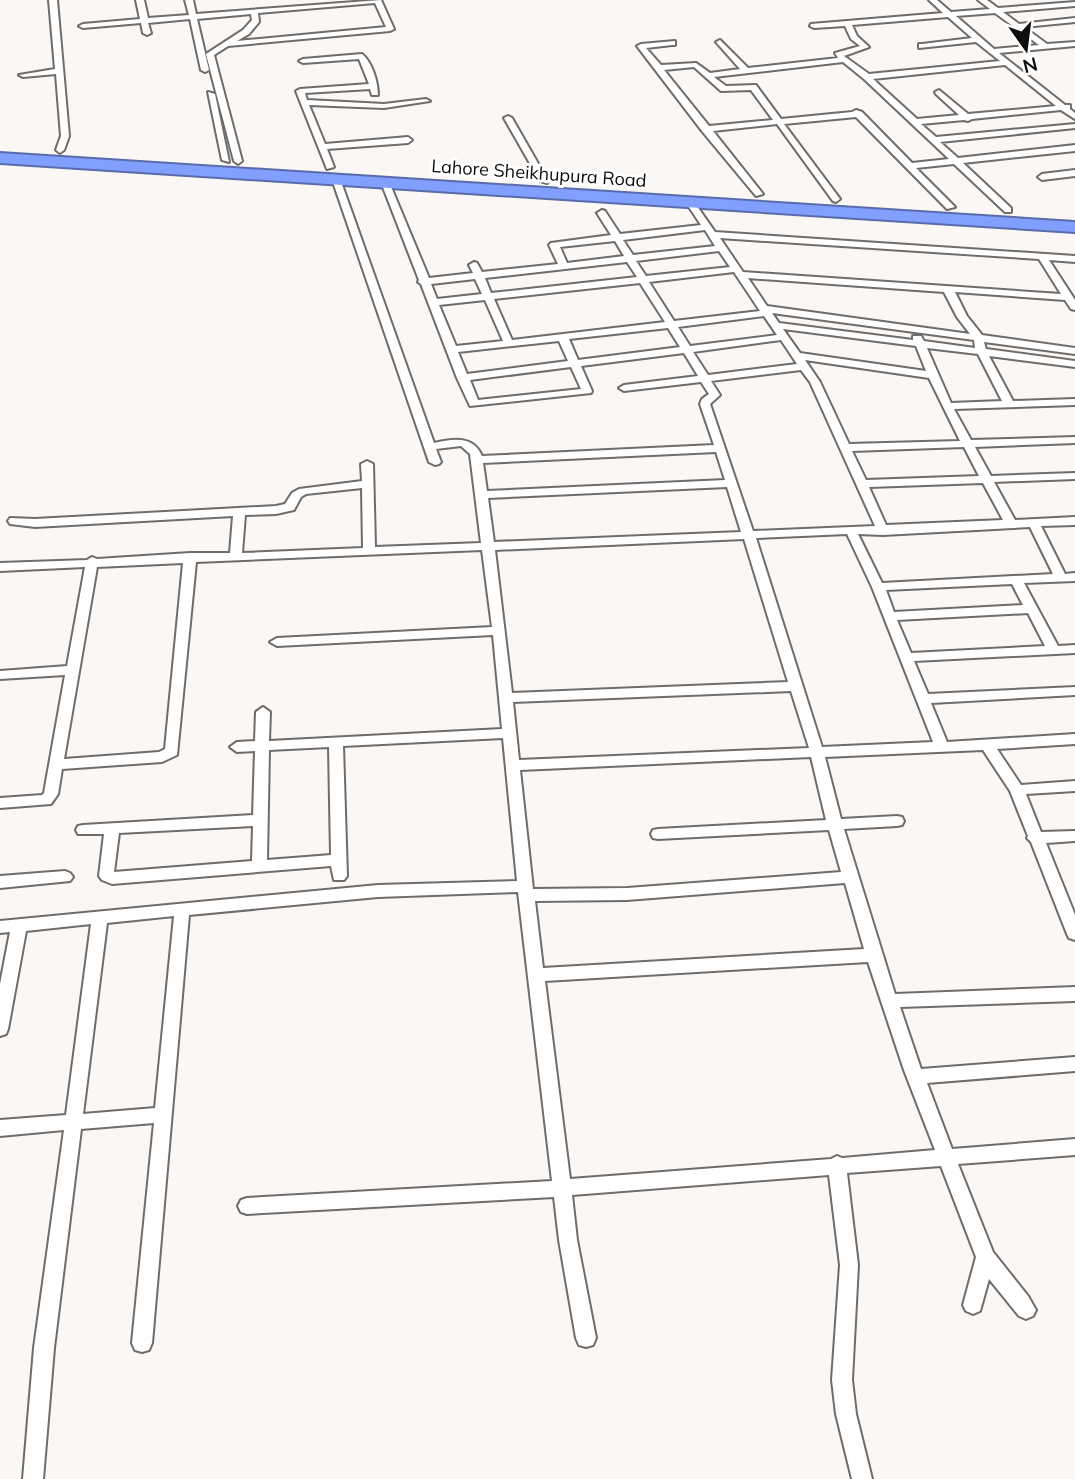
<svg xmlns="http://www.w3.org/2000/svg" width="1075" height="1479" font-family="Mulish,sans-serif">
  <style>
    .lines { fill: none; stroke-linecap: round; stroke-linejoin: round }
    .street-casing { stroke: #6f6c6a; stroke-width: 4 }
    .highway-casing { stroke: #596caa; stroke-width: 4 }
    .street { fill: #fff; fill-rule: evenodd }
    .highway { fill: #819ffe; fill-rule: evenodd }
    .labels { text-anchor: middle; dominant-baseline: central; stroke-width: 6; stroke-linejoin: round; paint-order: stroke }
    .far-street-label { font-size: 18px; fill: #0e0d0d; stroke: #fff }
  </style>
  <rect width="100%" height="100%" fill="#faf7f5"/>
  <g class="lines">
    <defs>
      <g id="street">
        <polygon points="49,0 57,0 69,136 64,150 60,153 56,150 61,136 56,74 23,77 19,75 55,69"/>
        <path d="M 136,0 L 144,0 L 148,18 L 189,15 L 185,0 L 193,0 L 196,14 L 381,0 L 394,29 L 390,31 L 228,46 L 214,55 L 242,161 L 238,164 L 234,161 L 206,54 L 243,30 L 252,20 L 251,14 L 197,19 L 209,70 L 205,72 L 201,70 L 190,19 L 148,23 L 151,33 L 147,35 L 143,33 L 141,23 L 83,28 L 79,26 L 83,24 L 140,19 ZM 375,3 L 386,27 L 237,41 L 249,34 L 259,22 L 258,13 Z"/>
        <path d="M 929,0 L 937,0 L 951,12 L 990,9 L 978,0 L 987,0 L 998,8 L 1075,2 L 1075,6 L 1003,12 L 1019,24 L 1075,18 L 1075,22 L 1024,27 L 1047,44 L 1075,42 L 1075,46 L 999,53 L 1065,105 L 1070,105 L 1070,109 L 1075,113 L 1075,119 L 1061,110 L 972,119 L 968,121 L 964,120 L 921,124 L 936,137 L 1075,124 L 1075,128 L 940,142 L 958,158 L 1075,145 L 1075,151 L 963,163 L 1011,208 L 1011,212 L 1005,212 L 954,164 L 916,168 L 955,207 L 947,209 L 856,117 L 784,124 L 840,199 L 836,202 L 833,201 L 777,124 L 713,131 L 763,194 L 756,196 L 702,131 L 637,46 L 641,44 L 675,41 L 675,45 L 672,45 L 646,48 L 661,65 L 696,63 L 710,73 L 740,69 L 716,42 L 720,40 L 748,68 L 838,58 L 835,53 L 860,46 L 851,39 L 845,26 L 814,28 L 810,26 L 811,24 L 943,13 ZM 995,13 L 1039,45 L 994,49 L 956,16 ZM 948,17 L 972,38 L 922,44 L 919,44 L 919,48 L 976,42 L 1000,61 L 869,74 L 844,56 L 869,47 L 857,36 L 852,25 ZM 843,62 L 864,79 L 949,159 L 912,163 L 862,112 L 856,110 L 852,112 L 781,119 L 756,85 L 726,86 L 714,77 ZM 1005,65 L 1056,106 L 968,114 L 939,90 L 935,92 L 936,94 L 959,115 L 917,119 L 873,79 ZM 694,67 L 721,91 L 751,90 L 773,120 L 709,126 L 664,70 Z"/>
        <path d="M 362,54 C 372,62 378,82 378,95 L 372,95 L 370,89 L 305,93 L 307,100 L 384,104 L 426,99 L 430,101 L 384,108 L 309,105 L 325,144 L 408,137 L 412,140 L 408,143 L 327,149 L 334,167 L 327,169 L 296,91 L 300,89 L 369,84 L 359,59 L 303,63 L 299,61 L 303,59 Z"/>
        <polygon points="208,92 215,94 229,162 222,160"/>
        <polygon points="508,116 512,118 548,181 547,183 540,181 504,118"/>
        <polygon points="1075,170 1075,176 1042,180 1038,177 1042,174"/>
        <path d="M 336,176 L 340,179 L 434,443 C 453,439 473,435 482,456 L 714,445 L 700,404 L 702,399 L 709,394 L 701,382 L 624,391 L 619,388 L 624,385 L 698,376 L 684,353 L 581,366 L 592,391 L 591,393 L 470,406 L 457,378 L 421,284 L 418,282 L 419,280 L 381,182 L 382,180 L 389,182 L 429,278 L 473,273 L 469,265 L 474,262 L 477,263 L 482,272 L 558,264 L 549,245 L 551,243 L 611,235 L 597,213 L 602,210 L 605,211 L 620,234 L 701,225 L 685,201 L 689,198 L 692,199 L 715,232 L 1075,256 L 1075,262 L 1049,260 L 1075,300 L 1075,310 L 1071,309 L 1065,300 L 955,292 L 967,316 L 982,335 L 1075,348 L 1075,354 L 984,342 L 986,349 L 1075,361 L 1075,367 L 989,356 L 1013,401 L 1075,399 L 1075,405 L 954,409 L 971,440 L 1075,437 L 1075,443 L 975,447 L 991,476 L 1075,473 L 1075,479 L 994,482 L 1015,520 L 1075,517 L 1075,525 L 1041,526 L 1065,574 L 1075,573 L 1075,581 L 1024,583 L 1058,646 L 1075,645 L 1075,653 L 914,661 L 928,694 L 1075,687 L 1075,695 L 931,703 L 947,742 L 1075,734 L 1075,744 L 997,749 L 1021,785 L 1075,781 L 1075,791 L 1026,794 L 1041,832 L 1075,831 L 1075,841 L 1046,843 L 1075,915 L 1075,940 L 1069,938 L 1067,934 L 1031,842 L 1027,838 L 1028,836 L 1010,791 L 983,750 L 825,757 L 841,819 L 897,816 L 902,817 L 904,821 L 902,825 L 897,826 L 844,829 L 895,994 L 1075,987 L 1075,1001 L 900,1007 L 921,1069 L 1075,1057 L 1075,1071 L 927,1083 L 952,1149 L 1075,1139 L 1075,1155 L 958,1164 L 993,1252 L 1028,1296 L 1036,1310 L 1033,1316 L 1026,1319 L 1019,1316 L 989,1279 L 980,1311 L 973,1314 L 966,1311 L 963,1305 L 976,1257 L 941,1166 L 847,1173 L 858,1265 L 852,1380 L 856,1414 L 872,1479 L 852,1479 L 836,1414 L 832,1380 L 840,1265 L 829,1175 L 572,1195 L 577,1240 L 596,1338 L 593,1345 L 586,1347 L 579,1345 L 576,1338 L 559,1240 L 554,1197 L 247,1214 L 241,1212 L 238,1206 L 241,1200 L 247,1198 L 552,1181 L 518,892 L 378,897 L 189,915 L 152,1343 L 149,1350 L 142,1352 L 135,1350 L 132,1343 L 154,1123 L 81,1129 L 54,1348 L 43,1479 L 23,1479 L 34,1348 L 64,1130 L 0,1136 L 0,1120 L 66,1115 L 91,924 L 26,931 L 8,1029 L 6,1034 L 0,1036 L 0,984 L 10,932 L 0,933 L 0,921 L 378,885 L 517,881 L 503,738 L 343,746 L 347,876 L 344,880 L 334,880 L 331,866 L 112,884 L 102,880 L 99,876 L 104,834 L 78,834 L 76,830 L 78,826 L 83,825 L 253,815 L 255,751 L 237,752 L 230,747 L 237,742 L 255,741 L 256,712 L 263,707 L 270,712 L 269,741 L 502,729 L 493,635 L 277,646 L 270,642 L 277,638 L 492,627 L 482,550 L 196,562 L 177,755 L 162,762 L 62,769 L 58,794 L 51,804 L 0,808 L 0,798 L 42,795 L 44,793 L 65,675 L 0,679 L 0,671 L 67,666 L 85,567 L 0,571 L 0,563 L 87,560 L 92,557 L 97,559 L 190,553 L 230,553 L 233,516 L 35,527 L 10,524 L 8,521 L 10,518 L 35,519 L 276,506 L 285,504 L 292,493 L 299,489 L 362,481 L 361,464 L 367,461 L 373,464 L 375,547 L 481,543 L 470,454 L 461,446 L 436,449 L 441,462 L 439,464 L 435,465 L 429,462 L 332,179 ZM 705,230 L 715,246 L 633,255 L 623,240 ZM 720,238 L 1039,259 L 1061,294 L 743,272 ZM 615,241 L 624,256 L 567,263 L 560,247 ZM 719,251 L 730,267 L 646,276 L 636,261 ZM 627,262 L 637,277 L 491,293 L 485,278 ZM 734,272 L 760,311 L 674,321 L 649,282 ZM 748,278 L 944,292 L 957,317 L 970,334 L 767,306 ZM 475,279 L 482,294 L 437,299 L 431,284 ZM 640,283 L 665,322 L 512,340 L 494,299 ZM 485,300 L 503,341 L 456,346 L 439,305 ZM 772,313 L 974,340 L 975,348 L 924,341 L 921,336 L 913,336 L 913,340 L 779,323 ZM 764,316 L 777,335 L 690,346 L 678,327 ZM 668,328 L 680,347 L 578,360 L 569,339 ZM 783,329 L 916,346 L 926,371 L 800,353 ZM 781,340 L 797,364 L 708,375 L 693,352 ZM 559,341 L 568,361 L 467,374 L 458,352 ZM 927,348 L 978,354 L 1002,401 L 951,403 ZM 805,360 L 929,378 L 960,441 L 849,444 L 820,382 ZM 571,367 L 581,389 L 478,400 L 470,380 ZM 801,370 L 810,382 L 875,526 L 753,531 L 710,404 L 720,395 L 711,381 ZM 964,447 L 979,476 L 866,480 L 852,451 ZM 716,452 L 725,480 L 487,491 L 483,463 ZM 983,483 L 1003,520 L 886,525 L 869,487 ZM 727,487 L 741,532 L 494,542 L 488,498 ZM 362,488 L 363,548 L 242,553 L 245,515 L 276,514 L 294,510 L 301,497 L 306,494 ZM 1030,527 L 1053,574 L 882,583 L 858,534 L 883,535 ZM 847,534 L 872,587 L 933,742 L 822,747 L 756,538 ZM 744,539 L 788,682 L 512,693 L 495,550 ZM 183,563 L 165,749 L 159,752 L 64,759 L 97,567 ZM 1012,584 L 1023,605 L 894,612 L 886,590 ZM 1028,613 L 1045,646 L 911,653 L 897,620 ZM 791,691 L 809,748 L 519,760 L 513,702 ZM 329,747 L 331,855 L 267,860 L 269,750 ZM 811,757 L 826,820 L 658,829 L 653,830 L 651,834 L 653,838 L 658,839 L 829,830 L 841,872 L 627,888 L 533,889 L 520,770 ZM 253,826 L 252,861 L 114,872 L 119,833 ZM 845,883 L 864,949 L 543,968 L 535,901 L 627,900 ZM 174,916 L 155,1108 L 83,1114 L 107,923 ZM 868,962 L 904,1070 L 935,1150 L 842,1158 L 837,1156 L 831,1159 L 570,1179 L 545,981 Z"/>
        <polygon points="65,871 70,873 73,877 70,881 0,888 0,876"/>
      </g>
      <polygon id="highway" points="0,153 1075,222 1075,232 0,163"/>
    </defs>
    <use href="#street" class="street-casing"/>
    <use href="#highway" class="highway-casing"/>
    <use href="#street" class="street"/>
    <use href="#highway" class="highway"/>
  </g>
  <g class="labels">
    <g class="far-street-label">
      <text transform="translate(539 173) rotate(4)">Lahore Sheikhupura Road</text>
    </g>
  </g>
  <g transform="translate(1026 49) rotate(166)" stroke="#ffffff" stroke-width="5" paint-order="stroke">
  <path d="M0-5L12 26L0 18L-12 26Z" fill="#0e0d0d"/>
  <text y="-10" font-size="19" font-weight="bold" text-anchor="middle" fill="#0e0d0d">N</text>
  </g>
</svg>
